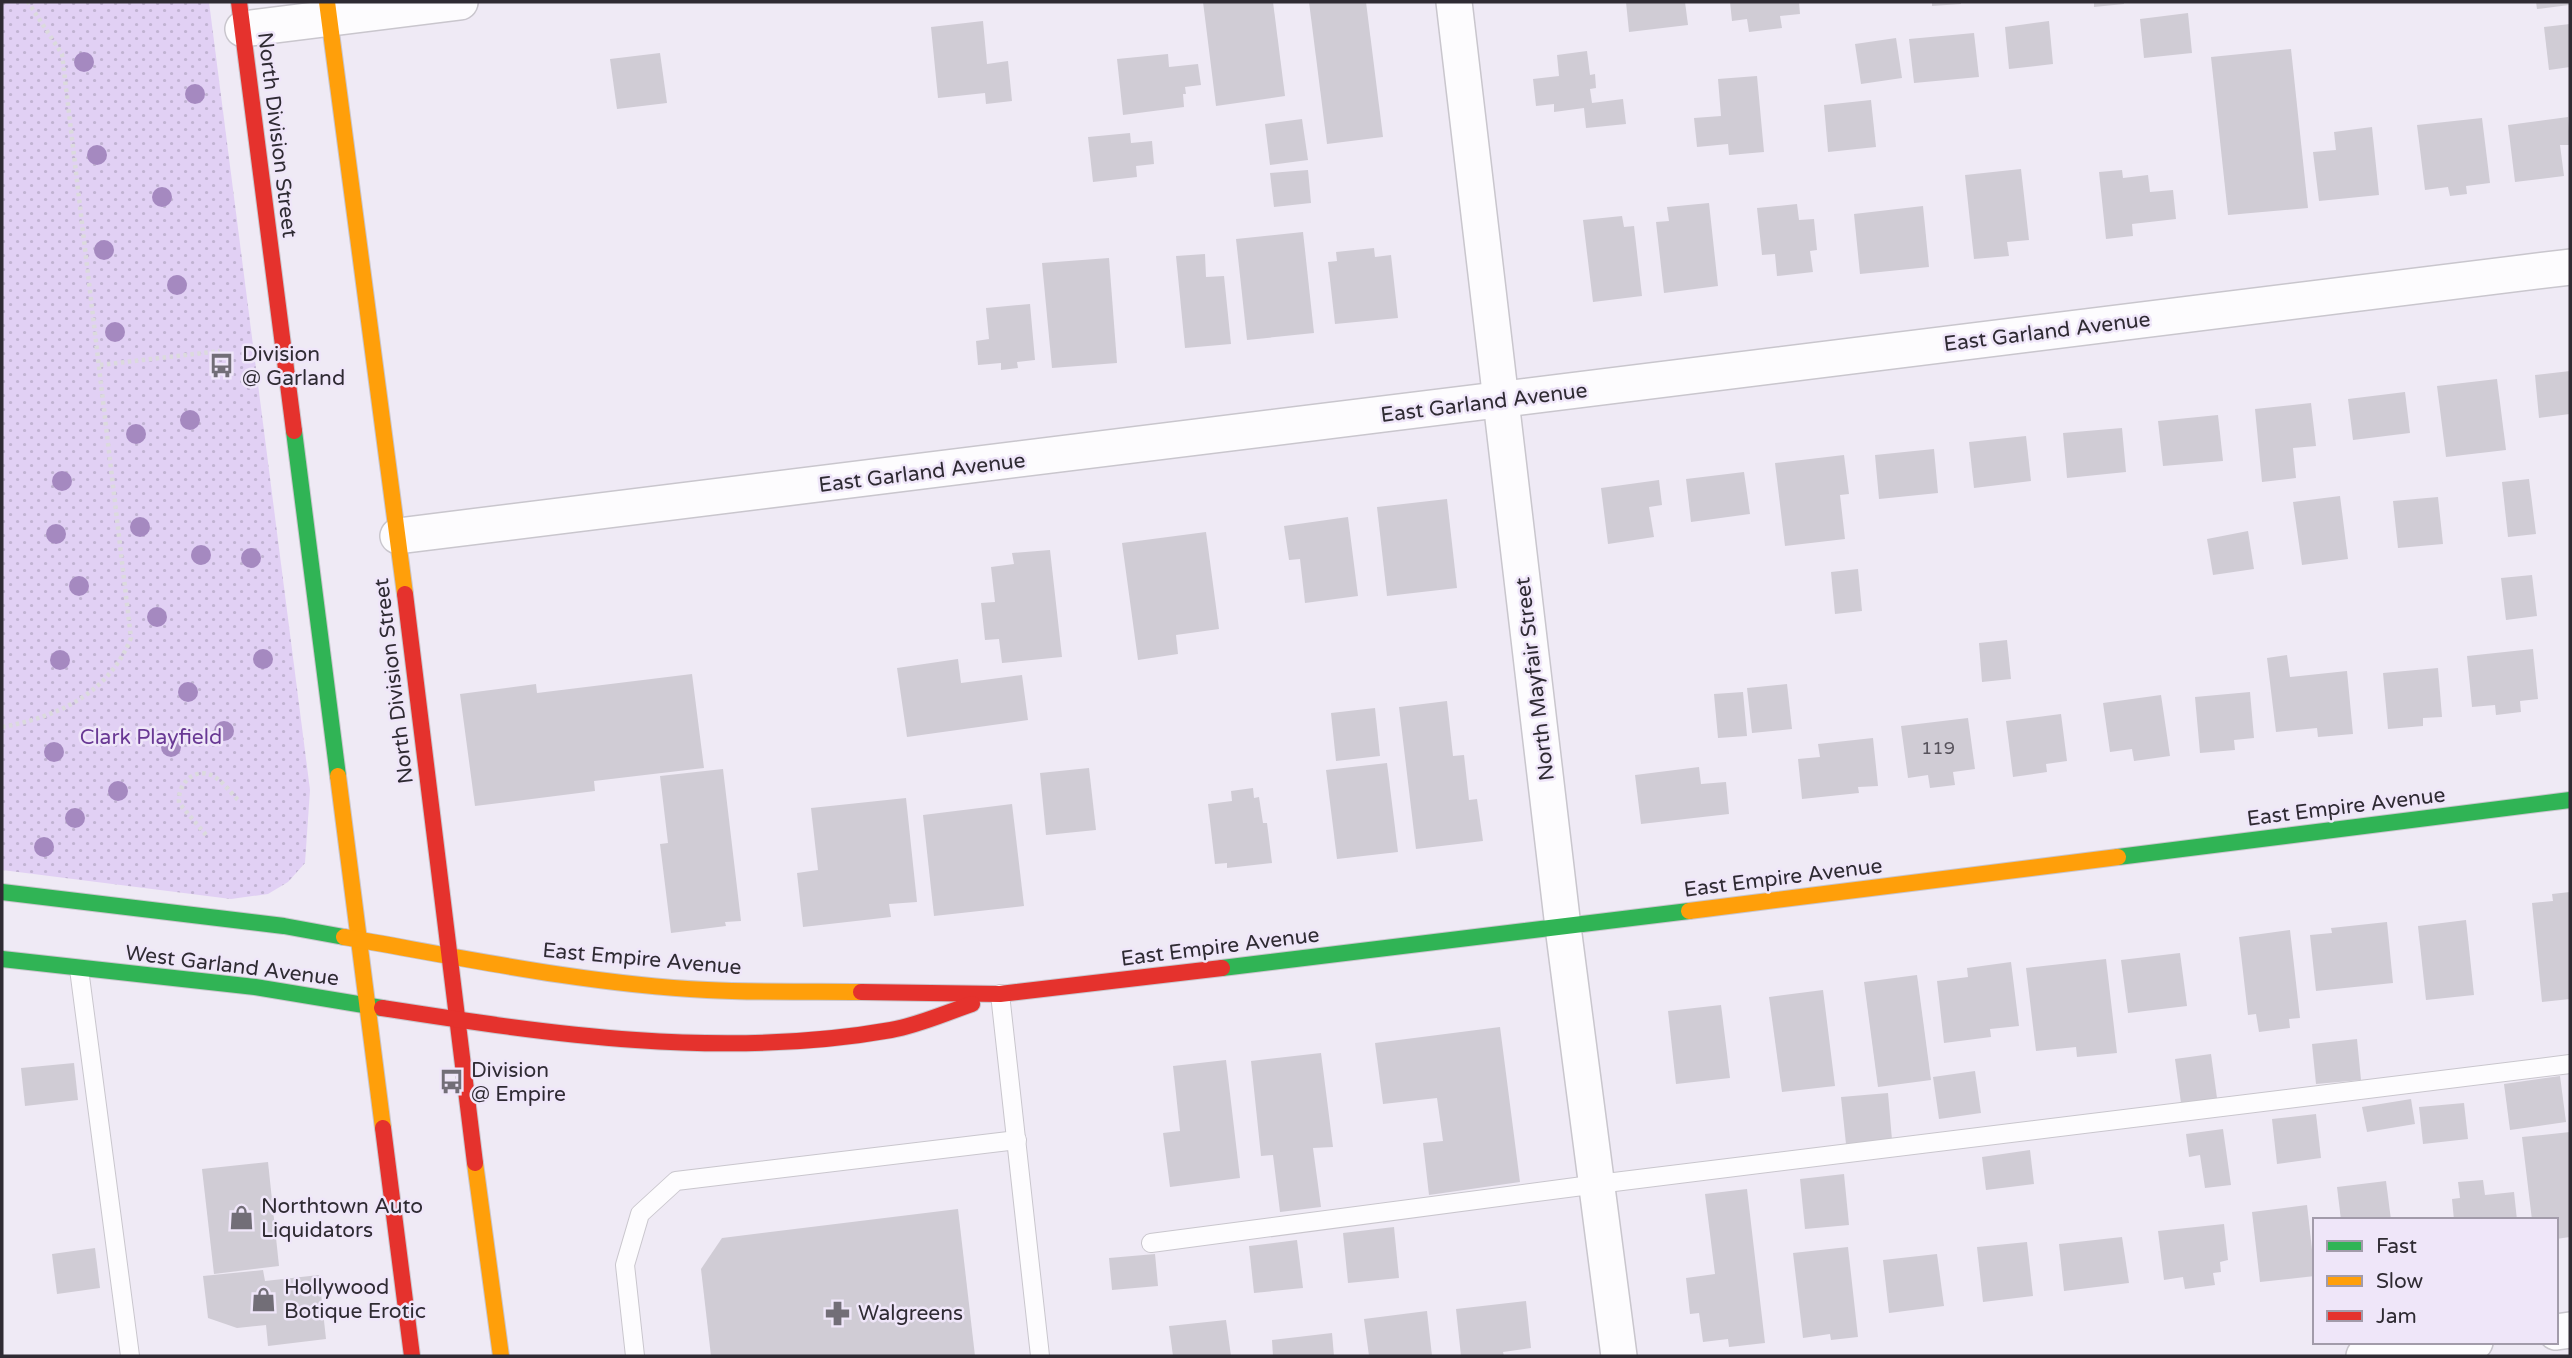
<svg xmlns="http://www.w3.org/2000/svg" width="2572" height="1358" font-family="'Varela Round',sans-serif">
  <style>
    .park { fill: url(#park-dots) }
    .building { fill: #d0ccd5 }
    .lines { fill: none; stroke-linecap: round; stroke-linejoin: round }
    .lane-casing { stroke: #c9c6cd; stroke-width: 20 }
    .street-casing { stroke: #c9c6cd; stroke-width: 38 }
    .fast-casing { stroke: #c9c6cd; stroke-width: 18 }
    .slow-casing { stroke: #c9c6cd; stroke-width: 18 }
    .jam-casing { stroke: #c9c6cd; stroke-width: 18 }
    .path { stroke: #dbdadd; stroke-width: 4.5; stroke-dasharray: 3.5 3.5; stroke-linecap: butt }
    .lane { stroke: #fdfcfe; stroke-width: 18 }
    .street { stroke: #fdfcfe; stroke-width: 35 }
    .fast { stroke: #30b455; stroke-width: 16 }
    .slow { stroke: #ff9f0a; stroke-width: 16 }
    .jam { stroke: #e5322d; stroke-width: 16 }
    .tree { fill: #a589c0 }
    .labels { text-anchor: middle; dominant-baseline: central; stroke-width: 5; stroke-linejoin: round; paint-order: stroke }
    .number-label { font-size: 18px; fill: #57535c }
    .street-label { font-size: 21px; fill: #2f2b33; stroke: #efe6f9 }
    .poi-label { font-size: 21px; fill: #2f2b33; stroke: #efe6f9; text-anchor: start }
    .park-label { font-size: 21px; fill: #693994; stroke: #efe6f9 }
  </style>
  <defs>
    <pattern id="park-dots" width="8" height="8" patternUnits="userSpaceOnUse" patternTransform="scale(1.75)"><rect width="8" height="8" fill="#e1d0f4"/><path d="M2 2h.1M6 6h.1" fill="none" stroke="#c1b3d2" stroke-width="1.8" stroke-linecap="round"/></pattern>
  </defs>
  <rect width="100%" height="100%" fill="#efeaf5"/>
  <polygon class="park" points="2,2 209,2 310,790 305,863 288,882 268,894 231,899 2,870"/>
  <g class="building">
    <polygon points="1203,2 1273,2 1285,96 1216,106"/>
    <polygon points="1309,2 1366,2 1383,137 1327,144"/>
    <polygon points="1626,2 1685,2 1688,25 1629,32"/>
    <polygon points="1730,2 1799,2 1800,14 1780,16 1782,28 1749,32 1747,19 1732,21"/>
    <polygon points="1932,2 1961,2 1961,4 1932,6"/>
    <polygon points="2094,2 2124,2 2124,4 2094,7"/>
    <polygon points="2536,2 2569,2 2569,5 2537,9"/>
    <polygon points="2188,13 2192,53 2144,58 2140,19"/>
    <polygon points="983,21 987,64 1008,61 1012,101 986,104 985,93 938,98 931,27"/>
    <polygon points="2049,21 2053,64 2009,69 2005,27"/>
    <polygon points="2570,24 2570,67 2549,70 2544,27"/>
    <polygon points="1974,33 1979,77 1914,83 1909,39"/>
    <polygon points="1896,38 1902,78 1861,84 1855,44"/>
    <polygon points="2291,49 2308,208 2228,215 2211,57"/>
    <polygon points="1587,51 1590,75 1595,74 1596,88 1590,89 1592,103 1623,99 1626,124 1586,128 1584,108 1554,112 1554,104 1536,106 1533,79 1559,76 1557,55"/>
    <polygon points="660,53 667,103 617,109 610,59"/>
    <polygon points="1168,54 1169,67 1198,64 1201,85 1185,87 1186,94 1183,94 1184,107 1123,115 1117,59"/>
    <polygon points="1757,76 1764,152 1729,155 1728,144 1697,147 1694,118 1721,116 1718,79"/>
    <polygon points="1871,100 1876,147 1828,152 1824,105"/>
    <polygon points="2568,117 2570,145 2560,145 2564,176 2515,182 2508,125"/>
    <polygon points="2482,118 2490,183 2466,186 2467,194 2450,196 2448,187 2425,190 2417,125"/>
    <polygon points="1302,119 1308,160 1270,165 1265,124"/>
    <polygon points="2372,127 2379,195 2319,201 2313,152 2336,150 2334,132"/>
    <polygon points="1130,133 1131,143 1152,141 1154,164 1136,166 1137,177 1093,182 1088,137"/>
    <polygon points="2021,169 2029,240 2007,242 2009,256 1974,259 1965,175"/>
    <polygon points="1308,170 1311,203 1274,207 1270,173"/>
    <polygon points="2122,170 2123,178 2148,175 2150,192 2173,190 2176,219 2132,224 2133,236 2106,239 2099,172"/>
    <polygon points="1709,203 1718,286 1664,293 1656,222 1669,221 1667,207"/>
    <polygon points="1797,204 1799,220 1814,219 1817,250 1810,251 1813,272 1777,276 1775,254 1762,255 1757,208"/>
    <polygon points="1923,206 1929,267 1860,274 1854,214"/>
    <polygon points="1622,216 1624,227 1634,226 1642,296 1593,302 1583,220"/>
    <polygon points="1303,232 1314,333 1247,340 1236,239"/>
    <polygon points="1374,248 1375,257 1391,255 1398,318 1335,324 1328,262 1337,261 1336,252"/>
    <polygon points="1205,254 1206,277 1224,276 1231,344 1185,348 1176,256"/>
    <polygon points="1109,258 1117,363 1052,368 1042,263"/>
    <polygon points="1030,304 1035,360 1017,362 1018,368 1001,370 1001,363 978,365 976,341 989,339 986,308"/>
    <polygon points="2570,371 2570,414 2539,418 2535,375"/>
    <polygon points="2497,379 2506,450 2446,457 2437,386"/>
    <polygon points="2405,392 2410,433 2353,440 2348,399"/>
    <polygon points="2311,403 2316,446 2293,448 2296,478 2262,482 2255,409"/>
    <polygon points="2218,415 2223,461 2163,466 2158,421"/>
    <polygon points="2122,428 2126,472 2067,478 2063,433"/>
    <polygon points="2026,436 2031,481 1974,488 1969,442"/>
    <polygon points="1934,449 1938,493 1879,499 1875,455"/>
    <polygon points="1844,455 1849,494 1840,495 1845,539 1785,546 1775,463"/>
    <polygon points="1744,472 1750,514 1691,522 1686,479"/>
    <polygon points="2529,479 2536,534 2508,537 2502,482"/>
    <polygon points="1659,480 1662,505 1649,507 1654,537 1608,544 1601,488"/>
    <polygon points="2340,496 2348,559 2302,565 2293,502"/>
    <polygon points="2438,497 2443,544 2398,548 2393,501"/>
    <polygon points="1447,499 1457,588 1387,596 1377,507"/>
    <polygon points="1348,517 1358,596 1305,603 1300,559 1289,560 1284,526"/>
    <polygon points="2248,531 2254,569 2213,575 2207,539"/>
    <polygon points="1206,532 1219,629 1176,635 1178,654 1138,660 1122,543"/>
    <polygon points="1050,550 1062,657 1002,663 999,639 985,640 981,603 995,602 991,567 1014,564 1012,553"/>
    <polygon points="1858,569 1862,611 1835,614 1831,572"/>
    <polygon points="2532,575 2537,616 2506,620 2501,578"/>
    <polygon points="2007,640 2011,679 1982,682 1979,643"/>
    <polygon points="2533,649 2538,699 2520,701 2521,712 2496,715 2495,705 2472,707 2467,656"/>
    <polygon points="2287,655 2290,677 2347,671 2353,734 2318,737 2317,728 2276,732 2267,658"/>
    <polygon points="958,659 961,683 1022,675 1028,720 907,737 897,668"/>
    <polygon points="2438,668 2442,717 2423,718 2423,726 2388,729 2383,673"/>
    <polygon points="692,674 704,768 594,781 595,791 475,806 460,694 536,684 537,693"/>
    <polygon points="1787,684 1792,729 1752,733 1747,688"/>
    <polygon points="1743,692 1747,736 1718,738 1714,694"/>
    <polygon points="2250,692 2254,738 2234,740 2235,750 2200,753 2195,697"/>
    <polygon points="2161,695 2170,756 2134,761 2132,749 2110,752 2103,703"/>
    <polygon points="1447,701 1453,756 1464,755 1469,800 1477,799 1483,841 1416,849 1399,707"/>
    <polygon points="1375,708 1380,756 1336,761 1331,713"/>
    <polygon points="2061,714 2067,761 2046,764 2047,772 2013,777 2006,721"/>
    <polygon points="1968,718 1975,769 1953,772 1955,785 1930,788 1928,775 1908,778 1901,726"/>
    <polygon points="1873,738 1878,786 1858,787 1859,793 1802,799 1798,759 1820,757 1818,744"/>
    <polygon points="1387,763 1398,852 1337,859 1326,770"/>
    <polygon points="1699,767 1701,784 1726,782 1729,814 1641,824 1635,775"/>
    <polygon points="1089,768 1096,830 1046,835 1040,773"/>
    <polygon points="723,769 741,921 725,922 726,926 671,933 660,844 668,843 660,776"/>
    <polygon points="1253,788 1254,798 1259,797 1263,823 1267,823 1272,863 1227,868 1227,863 1215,864 1208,804 1232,801 1231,791"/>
    <polygon points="906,798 917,902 889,904 891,917 803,927 797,873 818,870 811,808"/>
    <polygon points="1012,804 1024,906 934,916 923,815"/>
    <polygon points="2570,892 2570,999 2542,1002 2532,903 2553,901 2552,894"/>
    <polygon points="2466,920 2474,995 2426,1000 2418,926"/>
    <polygon points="2387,922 2393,983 2316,991 2310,935 2332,933 2331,928"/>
    <polygon points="2290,930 2300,1018 2289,1019 2290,1028 2259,1032 2256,1014 2248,1015 2239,937"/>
    <polygon points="2180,953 2187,1006 2128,1013 2121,960"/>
    <polygon points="2106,959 2117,1053 2077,1057 2076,1047 2036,1051 2026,968"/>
    <polygon points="2011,962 2019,1026 1990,1029 1991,1037 1944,1043 1937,981 1968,977 1967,968"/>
    <polygon points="1917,975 1931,1080 1878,1087 1864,982"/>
    <polygon points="1823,990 1835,1086 1782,1092 1769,997"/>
    <polygon points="1721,1005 1730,1078 1676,1084 1668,1011"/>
    <polygon points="1500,1027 1520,1182 1429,1195 1423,1143 1443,1141 1437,1098 1383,1104 1375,1043"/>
    <polygon points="2357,1039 2361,1080 2316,1084 2312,1044"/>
    <polygon points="1321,1053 1333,1147 1313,1148 1321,1207 1280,1212 1273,1155 1261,1156 1251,1061"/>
    <polygon points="2211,1054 2217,1098 2181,1103 2175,1059"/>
    <polygon points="1226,1060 1240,1178 1170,1187 1163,1133 1180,1131 1173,1066"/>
    <polygon points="74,1063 78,1100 25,1106 21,1068"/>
    <polygon points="1975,1071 1981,1113 1939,1119 1933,1077"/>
    <polygon points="2560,1076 2566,1122 2510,1130 2504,1084"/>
    <polygon points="1888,1093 1892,1140 1846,1144 1841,1097"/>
    <polygon points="2411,1099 2415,1124 2367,1132 2362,1107"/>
    <polygon points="2464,1103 2468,1139 2423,1144 2419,1107"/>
    <polygon points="2316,1114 2321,1158 2277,1164 2272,1119"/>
    <polygon points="2223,1129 2231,1185 2205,1188 2200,1155 2189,1157 2186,1134"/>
    <polygon points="2570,1132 2570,1237 2556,1239 2556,1220 2532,1220 2522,1137"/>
    <polygon points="2030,1150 2034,1184 1986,1190 1982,1157"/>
    <polygon points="268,1162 279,1266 214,1274 202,1169"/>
    <polygon points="1844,1174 1849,1225 1805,1229 1800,1179"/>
    <polygon points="2483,1180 2485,1195 2514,1192 2517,1220 2454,1220 2452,1199 2460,1198 2458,1182"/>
    <polygon points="2386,1181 2391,1220 2341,1220 2337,1187"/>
    <polygon points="1747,1189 1765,1343 1729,1347 1728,1339 1703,1342 1699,1313 1690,1314 1686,1278 1715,1274 1705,1194"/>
    <polygon points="2307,1205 2315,1276 2260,1282 2252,1212"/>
    <polygon points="958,1209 975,1356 711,1356 701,1269 722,1238"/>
    <polygon points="2224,1224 2228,1260 2220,1262 2221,1272 2213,1273 2215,1285 2185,1289 2183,1277 2164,1280 2158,1231"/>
    <polygon points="1394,1227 1399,1278 1348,1283 1343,1233"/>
    <polygon points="2122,1237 2129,1283 2064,1291 2059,1244"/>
    <polygon points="1297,1240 1303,1288 1254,1293 1249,1246"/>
    <polygon points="2027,1242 2033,1296 1983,1302 1977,1247"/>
    <polygon points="1848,1247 1858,1337 1831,1340 1830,1334 1803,1338 1793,1253"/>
    <polygon points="95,1248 100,1288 57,1294 52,1254"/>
    <polygon points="1155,1254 1158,1286 1112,1290 1109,1258"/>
    <polygon points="1937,1254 1944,1306 1889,1313 1883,1260"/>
    <polygon points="263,1270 265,1281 319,1275 326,1339 268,1346 266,1325 237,1328 208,1318 203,1276"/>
    <polygon points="1526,1301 1531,1348 1503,1352 1504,1356 1461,1356 1456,1309"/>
    <polygon points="1427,1311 1432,1356 1369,1356 1364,1319"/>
    <polygon points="1226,1320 1231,1356 1173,1356 1169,1326"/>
    <polygon points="1332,1333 1334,1356 1273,1356 1272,1340"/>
  </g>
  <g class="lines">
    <defs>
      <g id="lane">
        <polyline points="79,969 130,1356"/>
        <polyline points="1000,994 1040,1356"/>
        <polyline points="1151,1243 1598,1184 2570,1064"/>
        <polyline points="635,1356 625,1265 640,1214 676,1181 1017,1140"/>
      </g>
      <g id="street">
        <polyline points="1454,2 1563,927 1619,1356"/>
        <polyline points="243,29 460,2"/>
        <polyline points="398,536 2570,267"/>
        <polyline points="2556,1332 2570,1330"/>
        <polyline points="2364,1356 2475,1342"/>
      </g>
      <g id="fast">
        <polyline points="294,431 338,776"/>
        <polyline points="2118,857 2570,800"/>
        <polyline points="2,892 284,926 344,937"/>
        <polyline points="2,959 255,987 382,1008"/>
        <polyline points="1222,968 1689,911"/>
      </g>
      <g id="slow">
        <polyline points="327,2 405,594"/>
        <polyline points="338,776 383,1128"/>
        <polyline points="1689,911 2118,857"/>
        <path d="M 344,937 C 464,958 585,984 707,990 C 758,993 809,991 861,992"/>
        <polyline points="475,1163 501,1356"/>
      </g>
      <g id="jam">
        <polyline points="239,2 294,431"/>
        <polyline points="405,594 475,1163"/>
        <polyline points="861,992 1000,994 1222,968"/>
        <path d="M 382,1008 C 549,1034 722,1060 891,1030 C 919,1025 945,1013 972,1004"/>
        <polyline points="383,1128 412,1356"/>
      </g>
    </defs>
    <use href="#lane" class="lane-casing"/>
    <use href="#street" class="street-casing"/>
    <use href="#fast" class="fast-casing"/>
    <use href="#slow" class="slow-casing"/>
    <use href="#jam" class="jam-casing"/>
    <g class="path">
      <polyline points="100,365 220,351"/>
      <path d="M 2,727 C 58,717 109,693 131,638 L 62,54 L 28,2"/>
      <path d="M 206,835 L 179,803 C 177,784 195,765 215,777 C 224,783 231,793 239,801"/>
    </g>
    <use href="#lane" class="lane"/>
    <use href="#street" class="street"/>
    <use href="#fast" class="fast"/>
    <use href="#slow" class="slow"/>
    <use href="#jam" class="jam"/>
  </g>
  <g class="tree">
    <circle cx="84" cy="62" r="10"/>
    <circle cx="195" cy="94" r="10"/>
    <circle cx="97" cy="155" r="10"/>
    <circle cx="162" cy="197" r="10"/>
    <circle cx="104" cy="250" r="10"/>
    <circle cx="177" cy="285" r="10"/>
    <circle cx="115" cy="332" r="10"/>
    <circle cx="190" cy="420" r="10"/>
    <circle cx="136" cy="434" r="10"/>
    <circle cx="62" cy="481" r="10"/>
    <circle cx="140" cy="527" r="10"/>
    <circle cx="56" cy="534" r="10"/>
    <circle cx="201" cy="555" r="10"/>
    <circle cx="251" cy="558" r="10"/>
    <circle cx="79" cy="586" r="10"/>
    <circle cx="157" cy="617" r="10"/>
    <circle cx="263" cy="659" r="10"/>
    <circle cx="60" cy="660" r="10"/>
    <circle cx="188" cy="692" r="10"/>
    <circle cx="224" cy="731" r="10"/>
    <circle cx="171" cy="747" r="10"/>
    <circle cx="54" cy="752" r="10"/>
    <circle cx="118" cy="791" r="10"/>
    <circle cx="75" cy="818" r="10"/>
    <circle cx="44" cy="847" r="10"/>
  </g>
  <defs>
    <symbol id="bus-bare" viewBox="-9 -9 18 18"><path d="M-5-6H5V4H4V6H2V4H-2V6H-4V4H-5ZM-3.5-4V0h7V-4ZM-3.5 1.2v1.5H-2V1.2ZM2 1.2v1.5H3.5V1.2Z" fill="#726e77" stroke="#efe6f9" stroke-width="2.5" paint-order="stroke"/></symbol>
    <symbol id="shop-bare" viewBox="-9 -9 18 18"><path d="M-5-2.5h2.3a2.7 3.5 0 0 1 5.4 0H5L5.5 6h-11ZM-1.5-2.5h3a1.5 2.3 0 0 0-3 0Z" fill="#726e77" stroke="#efe6f9" stroke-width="2.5" paint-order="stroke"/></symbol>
    <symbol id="pharmacy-bare" viewBox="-9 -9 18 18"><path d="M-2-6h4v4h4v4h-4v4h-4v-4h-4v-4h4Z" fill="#726e77" stroke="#efe6f9" stroke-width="2.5" paint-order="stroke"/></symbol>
  </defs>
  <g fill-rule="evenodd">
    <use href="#bus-bare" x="204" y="348" width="35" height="35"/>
    <use href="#bus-bare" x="434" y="1064" width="35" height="35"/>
    <use href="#shop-bare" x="224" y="1200" width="35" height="35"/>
    <use href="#shop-bare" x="246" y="1282" width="35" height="35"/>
    <use href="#pharmacy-bare" x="820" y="1296" width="35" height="35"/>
  </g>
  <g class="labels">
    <g class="number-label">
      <text x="1938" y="748">119</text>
    </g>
    <g class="street-label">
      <text transform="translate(277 135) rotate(83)">North Division Street</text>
      <text transform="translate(2047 332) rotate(-7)">East Garland Avenue</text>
      <text transform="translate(1484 403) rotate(-7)">East Garland Avenue</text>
      <text transform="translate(922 473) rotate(-7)">East Garland Avenue</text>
      <text transform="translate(1535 679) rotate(-97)">North Mayfair Street</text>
      <text transform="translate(394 681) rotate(-97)">North Division Street</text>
      <text transform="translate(2346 807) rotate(-7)">East Empire Avenue</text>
      <text transform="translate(1783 878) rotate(-7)">East Empire Avenue</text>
      <text transform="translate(1220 947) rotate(-7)">East Empire Avenue</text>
      <text transform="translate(642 959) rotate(5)">East Empire Avenue</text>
      <text transform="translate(232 966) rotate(7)">West Garland Avenue</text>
    </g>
    <g class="poi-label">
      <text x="242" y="354">Division<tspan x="242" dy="24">@ Garland</tspan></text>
      <text x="471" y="1070">Division<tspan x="471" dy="24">@ Empire</tspan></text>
      <text x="261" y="1206">Northtown Auto<tspan x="261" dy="24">Liquidators</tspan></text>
      <text x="284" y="1287">Hollywood<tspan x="284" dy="24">Botique Erotic</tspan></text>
      <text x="858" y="1313">Walgreens</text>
    </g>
    <g class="park-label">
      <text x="151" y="737">Clark Playfield</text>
    </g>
  </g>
  <rect width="2572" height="1358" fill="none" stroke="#2f2b33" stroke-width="7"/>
  <rect x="2313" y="1218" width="245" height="126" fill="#efe6f9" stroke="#a29baa" stroke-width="2"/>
  <rect x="2327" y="1241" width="35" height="10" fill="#30b455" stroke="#a29baa" stroke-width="2"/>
  <text x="2376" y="1253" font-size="21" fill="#2f2b33">Fast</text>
  <rect x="2327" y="1276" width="35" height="10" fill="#ff9f0a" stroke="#a29baa" stroke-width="2"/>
  <text x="2376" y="1288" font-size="21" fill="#2f2b33">Slow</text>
  <rect x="2327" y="1311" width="35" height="10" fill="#e5322d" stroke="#a29baa" stroke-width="2"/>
  <text x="2376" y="1323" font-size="21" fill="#2f2b33">Jam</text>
</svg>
